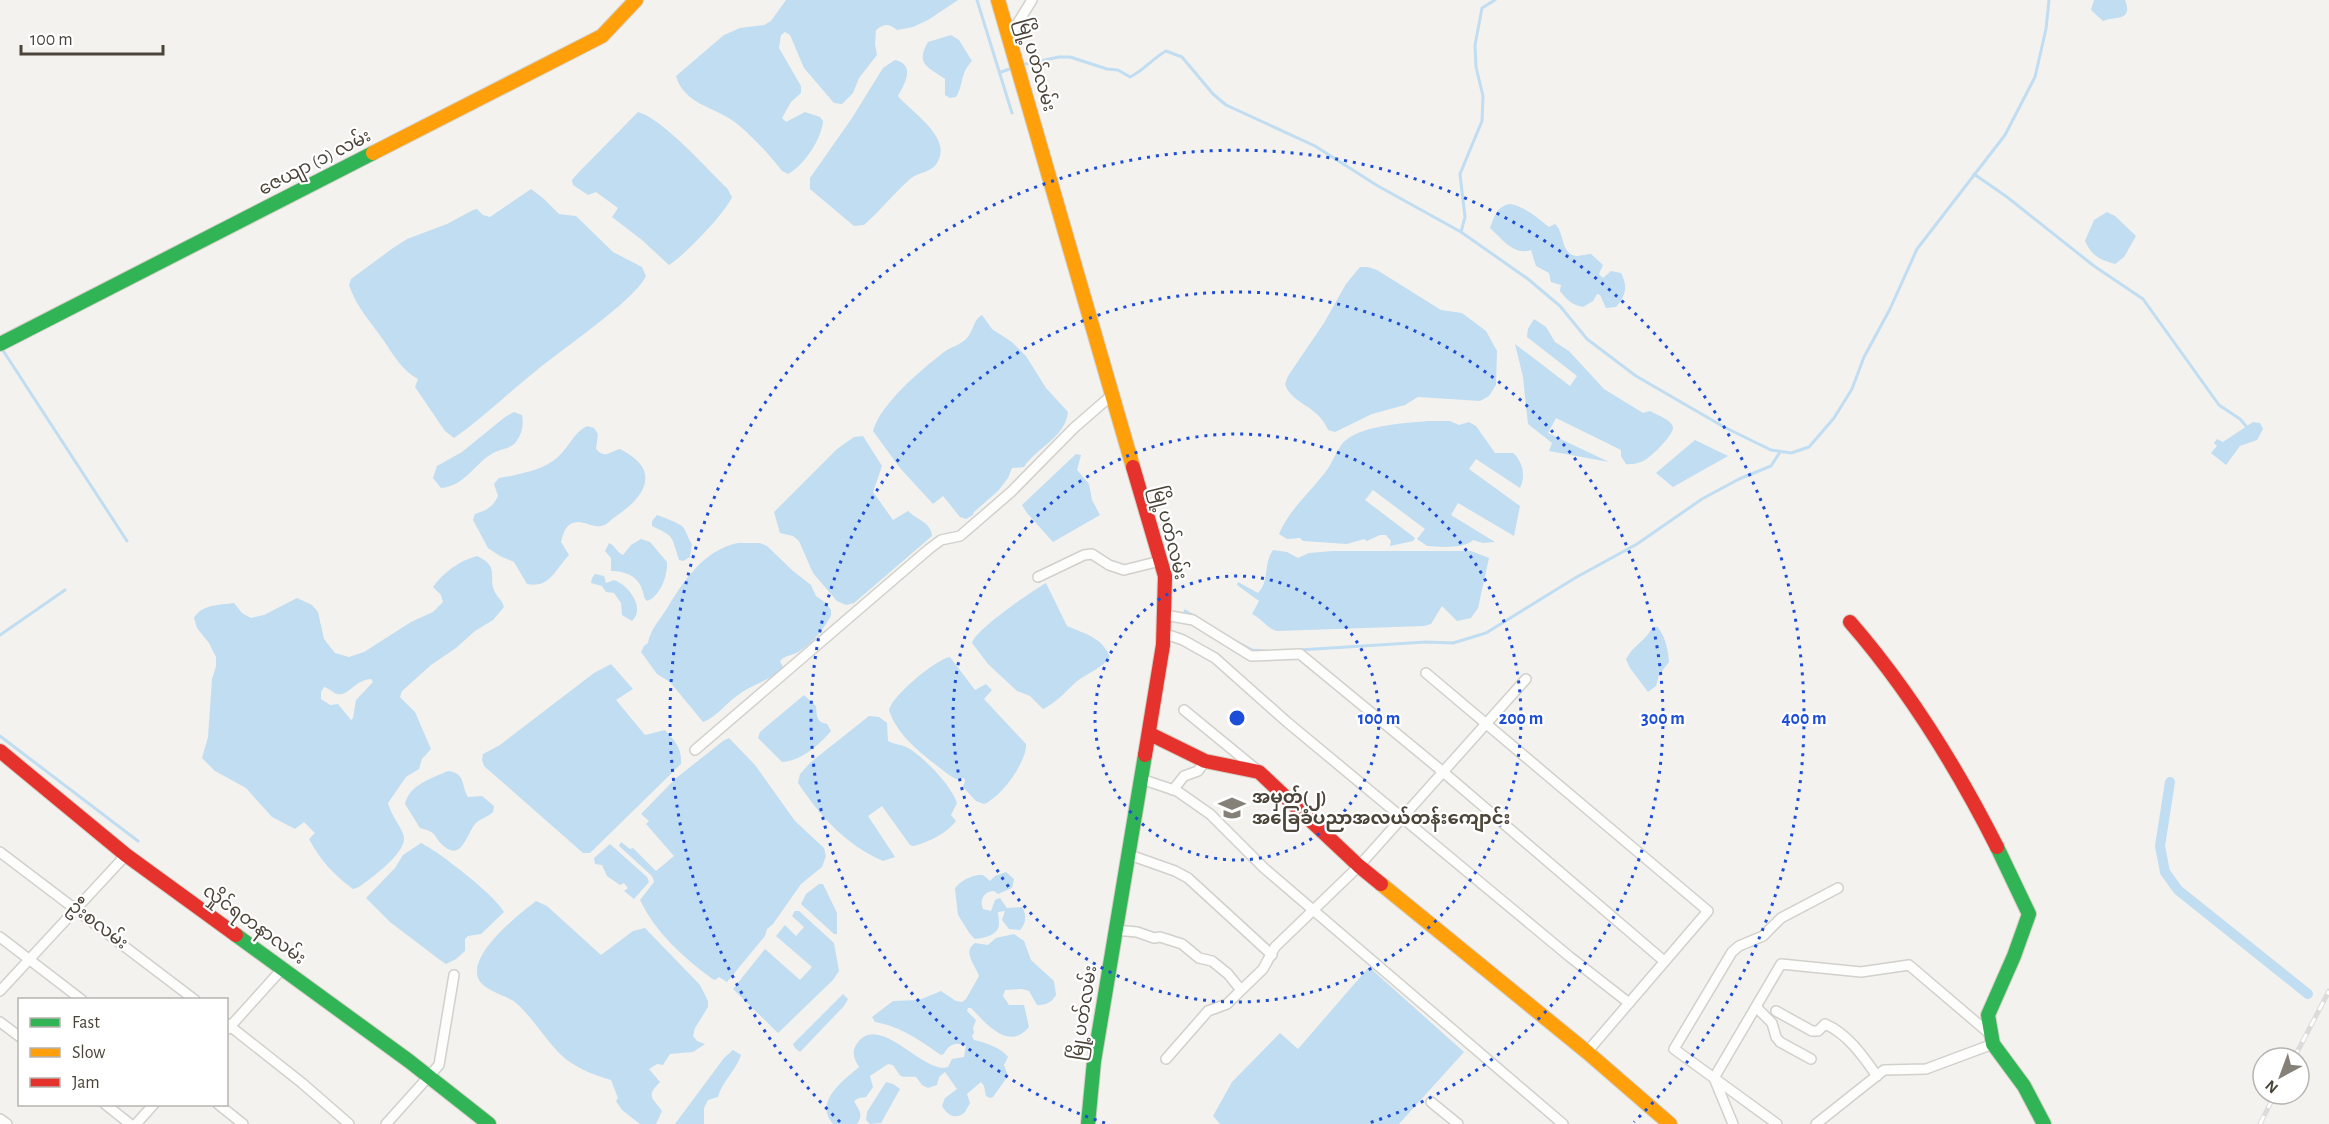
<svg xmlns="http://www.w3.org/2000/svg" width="2329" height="1124" font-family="'Alegreya Sans','Noto Sans Myanmar',sans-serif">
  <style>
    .water { fill: #c0ddf1; fill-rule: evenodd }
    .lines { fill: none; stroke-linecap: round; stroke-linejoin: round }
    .stream { stroke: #c0ddf1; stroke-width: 3 }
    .canal { stroke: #c0ddf1; stroke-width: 10 }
    .street-casing { stroke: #d2d0cb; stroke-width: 12 }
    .fast-casing { stroke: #d3cfc5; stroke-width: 16 }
    .slow-casing { stroke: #d3cfc5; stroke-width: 16 }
    .jam-casing { stroke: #d3cfc5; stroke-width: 16 }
    .street { stroke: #fdfdfc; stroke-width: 9 }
    .fast { stroke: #30b455; stroke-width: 14 }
    .slow { stroke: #ff9f0a; stroke-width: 14 }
    .jam { stroke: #e5322d; stroke-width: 14 }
    .rail-casing { stroke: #dbdbda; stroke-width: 5 }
    .rail { stroke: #fff; stroke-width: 3; stroke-dasharray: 9; stroke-linecap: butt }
    .ring { fill: none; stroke: #1d4ed8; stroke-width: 3; stroke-dasharray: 3 6 }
    .labels { text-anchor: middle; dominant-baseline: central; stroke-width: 4.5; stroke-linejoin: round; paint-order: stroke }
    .street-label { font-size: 18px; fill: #4b4439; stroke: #fff }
    .poi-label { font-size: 18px; font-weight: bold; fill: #4b4439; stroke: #fff; text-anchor: start }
    .centre { fill: #1d4ed8; stroke: #fff; stroke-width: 3 }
    .ring-label { font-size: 18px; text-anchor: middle; font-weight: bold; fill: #1d4ed8; stroke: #fff; stroke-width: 4.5; stroke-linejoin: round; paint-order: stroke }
  </style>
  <rect width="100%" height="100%" fill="#f4f2ee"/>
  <g class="water">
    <path d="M 786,0 L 958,0 L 928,20 L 913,27 L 897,30 C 889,24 885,23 876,30 L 875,44 L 877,55 L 859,78 L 853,93 L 842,104 L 834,103 L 804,68 L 790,35 L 785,32 L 781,35 L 779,48 L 801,86 L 801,93 L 791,102 L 782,118 L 786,122 L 805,112 L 820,117 L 823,121 C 822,138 804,166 788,174 L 782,171 C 770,155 751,135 736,123 C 716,107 684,105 676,76 L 724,35 L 740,28 L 764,25 L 771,21 Z"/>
    <path d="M 2094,0 L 2125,0 C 2134,22 2114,16 2103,21 L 2091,10 Z"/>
    <path d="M 951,35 L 959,40 L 972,61 C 959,75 965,82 956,97 L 950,98 L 945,95 L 945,79 C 928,67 915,64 928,42 Z"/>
    <path d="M 895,60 C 916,65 905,83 898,96 C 910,111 954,138 937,163 C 931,173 918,172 910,179 C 894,193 880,211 864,225 L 854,226 L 810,189 L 810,178 L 852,118 L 883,68 Z"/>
    <path d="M 638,112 C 662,118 708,170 727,188 L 732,197 C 726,212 684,256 669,265 L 642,240 L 612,217 L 618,208 L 596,192 L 588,195 L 573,185 L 572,180 L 579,172 Z"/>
    <path d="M 531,189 L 543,198 L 559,214 L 576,216 L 613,252 L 642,267 L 646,276 C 635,300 561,350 537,370 C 509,392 484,417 454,438 L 445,431 L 415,387 L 418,379 C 402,370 394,356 384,341 C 370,321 357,308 349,285 L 351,279 L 393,248 L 407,239 L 447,224 L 473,210 L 477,209 L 483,215 L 490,217 Z"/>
    <path d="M 1510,204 C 1524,206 1538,218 1549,227 L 1555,224 C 1565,233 1560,253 1576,256 C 1580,256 1587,254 1591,254 L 1603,265 L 1599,274 L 1603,278 L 1611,271 L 1621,273 C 1628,286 1626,296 1616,307 L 1606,308 L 1600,295 L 1597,294 L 1593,301 L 1583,307 C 1572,305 1567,300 1560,291 L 1561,285 L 1551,282 L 1549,273 L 1536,266 L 1531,250 C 1514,256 1502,239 1490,228 C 1494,217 1497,206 1510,204 Z"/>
    <path d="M 2107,212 L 2115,216 L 2136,236 L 2124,257 L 2115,264 C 2100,260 2091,255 2085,241 L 2094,220 Z"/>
    <path d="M 1360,267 L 1368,267 L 1377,270 L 1441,310 L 1462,313 L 1486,331 L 1497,351 L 1496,385 L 1489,396 L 1480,401 L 1418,397 L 1405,405 L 1372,414 L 1335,432 L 1328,430 C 1318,405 1291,404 1285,384 L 1288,376 L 1324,323 L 1346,284 Z"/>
    <path d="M 982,315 L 992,329 L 1012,342 L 1026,356 L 1046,388 L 1068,412 C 1065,438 1037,447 1024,467 L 1012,468 L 1008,478 L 998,491 L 974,512 L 973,515 L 966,519 L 960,517 L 943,496 L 933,504 L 900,468 L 873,431 C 881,403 921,370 944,352 C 951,347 962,344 967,338 C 974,330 973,320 982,315 Z"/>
    <path d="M 1534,319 L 1546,327 L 1555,342 L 1569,351 L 1604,389 L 1643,413 L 1650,411 C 1656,415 1671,419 1673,427 C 1674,434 1655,453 1649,457 C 1644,462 1634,465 1626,464 L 1621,456 L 1621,450 L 1556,418 L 1548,433 L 1609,462 L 1549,451 L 1552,443 L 1528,424 L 1523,377 L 1515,344 L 1570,386 L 1577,376 L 1527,337 L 1528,329 Z"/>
    <path d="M 514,412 L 522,415 C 524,425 522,434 516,442 C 510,449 503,448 495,452 C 475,462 466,486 441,488 L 433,478 L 437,466 L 462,452 L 505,417 Z"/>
    <path d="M 1428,421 L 1450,421 L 1459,425 L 1469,422 L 1476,426 L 1495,453 L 1513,453 C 1523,461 1526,477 1520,488 L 1476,459 L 1469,469 L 1520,506 L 1514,536 L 1458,503 L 1451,515 L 1495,542 L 1483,543 L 1473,540 C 1464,549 1440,547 1427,546 L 1417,539 L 1425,529 L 1373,490 L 1365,500 L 1415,538 L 1413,541 L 1390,546 L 1391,541 L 1386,535 L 1380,535 L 1367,541 L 1364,539 L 1347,544 L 1303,541 L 1300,538 L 1287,539 L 1279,534 C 1290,508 1313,490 1329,467 C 1334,459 1339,445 1346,440 C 1365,425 1405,423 1428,421 Z"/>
    <polygon points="2253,422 2260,423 2263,429 2257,440 2240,446 2226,465 2211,453 2217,446 2214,443 2217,439 2223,442"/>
    <path d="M 587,426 L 594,428 L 598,434 L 596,449 C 605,459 609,452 620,449 C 662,470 646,496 615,517 C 611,519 608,524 604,525 C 594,530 583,519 573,523 C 565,526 563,534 561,542 L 569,555 C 555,570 549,589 527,584 L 514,562 L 500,556 L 488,548 L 473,520 L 475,514 C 487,510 493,507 498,496 L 494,484 L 499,478 C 517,475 544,470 558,457 C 569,447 574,432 587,426 Z"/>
    <path d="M 863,436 L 882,466 L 873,492 L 893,520 L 908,511 C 917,520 931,522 932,536 L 854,603 L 846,605 L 837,601 L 813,573 L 799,541 L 793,536 L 780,533 L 774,512 L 837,449 L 854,437 Z"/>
    <polygon points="1695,440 1728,456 1673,487 1656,473"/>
    <polygon points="1076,454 1081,455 1077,470 1089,484 1092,500 1100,515 1053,542 1027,513 1022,505"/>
    <path d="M 657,515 C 663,517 681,524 683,527 C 687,532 688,539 692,544 L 690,557 L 683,561 L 679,560 C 671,535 675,537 652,526 L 652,521 Z"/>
    <path d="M 641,539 L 650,542 L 667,562 C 668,575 660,597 647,601 C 641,593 646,601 643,592 C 639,576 625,571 611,571 L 611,558 L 605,551 L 609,543 C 616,546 616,552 623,555 L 631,545 Z"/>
    <path d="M 738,543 L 760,543 L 767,546 L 793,571 L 811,585 L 816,596 L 826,603 L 831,610 L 831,616 C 823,629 814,642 801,650 C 794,656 786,654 780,661 L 783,667 C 771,681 752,684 738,695 C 726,703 717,717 703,722 L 670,682 L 657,674 L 641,652 L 644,646 L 648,643 C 650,630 659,621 666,610 C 683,582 703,550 738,543 Z"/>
    <path d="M 1273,550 L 1287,552 L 1298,558 L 1309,553 L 1333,551 L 1471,551 L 1489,558 L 1478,608 L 1471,618 L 1457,621 L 1442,606 L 1431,624 L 1424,626 L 1277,631 C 1268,629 1261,618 1252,614 L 1259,601 L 1237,585 L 1238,582 L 1258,593 C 1270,581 1263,564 1273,550 Z"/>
    <path d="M 477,556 C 502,568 486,578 496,594 C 499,599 502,600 504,607 L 493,620 L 475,631 L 456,648 L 431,665 L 402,691 L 400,697 L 415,712 L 431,749 L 422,759 L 419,769 L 406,777 L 388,803 C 391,816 404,830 404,838 C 405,854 371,878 359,887 L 353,889 C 334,875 320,860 309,839 L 315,833 L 304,822 L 295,829 L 272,817 L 246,788 L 215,771 L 202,758 L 208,737 L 212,679 L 216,666 L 216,657 L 209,643 L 197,628 L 194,618 C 202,604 220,605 234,603 L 242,613 L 251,618 L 264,615 L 297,598 L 312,605 L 318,612 L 324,639 L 335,653 L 349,657 L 364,652 L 411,622 L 433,612 L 443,602 L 441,595 L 433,587 C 444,572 459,561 477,556 ZM 371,679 L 373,682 L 356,700 L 353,718 L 351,720 L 338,704 L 330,705 L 321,699 L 321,692 L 324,687 C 329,688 333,693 337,694 C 348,697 356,679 371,679 Z"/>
    <path d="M 595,574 L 604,576 L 606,583 L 614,580 C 629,585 646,609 632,621 L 622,615 L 621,603 L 614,593 L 606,592 L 602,586 L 591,583 L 592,578 Z"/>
    <path d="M 1046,583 L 1067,626 C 1085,634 1102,637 1110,657 C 1101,669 1087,673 1076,682 C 1066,691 1056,703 1043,709 L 1030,696 L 1017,691 L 988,664 L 972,643 C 975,630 1032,591 1046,583 Z"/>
    <path d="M 1653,627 L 1658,627 C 1666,639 1668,649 1669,662 L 1659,675 L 1656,686 L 1648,692 L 1630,668 L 1626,659 C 1633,646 1646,640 1653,627 Z"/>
    <path d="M 950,657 L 975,690 L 986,684 L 992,690 L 984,699 L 1026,744 C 1027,762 1001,797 984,804 L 976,801 L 963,787 L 965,781 L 964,778 L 956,779 L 949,775 C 926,757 898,738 889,710 C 892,696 936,659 950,657 Z"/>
    <path d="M 611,664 L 633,689 L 616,700 L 645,735 L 665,730 C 675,741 682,748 681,764 L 590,853 L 583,853 L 484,766 L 482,760 L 483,754 L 500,745 L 594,673 Z"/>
    <path d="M 804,695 L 816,706 C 817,716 816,722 827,724 L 831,731 C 819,745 801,761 782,762 L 758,738 L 760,732 Z"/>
    <path d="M 869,716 L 879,717 L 887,723 L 888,741 C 895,745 902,744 910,749 C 926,760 951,785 957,803 L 951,815 L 956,821 C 947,833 929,842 914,846 L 910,845 L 882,806 L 868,816 L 895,857 L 883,861 C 845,844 821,817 798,783 L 800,774 L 811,762 Z"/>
    <path d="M 729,738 L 755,765 L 795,821 L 824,848 L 826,856 L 822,867 L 801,884 L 773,924 L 767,929 L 765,936 L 727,982 L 719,977 L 715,980 L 711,978 C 682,956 656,933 640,900 L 654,882 L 652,876 L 619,846 L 621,842 L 630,849 L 633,848 L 656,871 L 674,856 L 646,824 L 649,821 L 641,814 L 675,779 L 723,741 Z"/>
    <path d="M 448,771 C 466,773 461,786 468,797 L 482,796 L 494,806 L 493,812 C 488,817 482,818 477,822 C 467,831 463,861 445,847 C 432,837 440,833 420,828 L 405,804 C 409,785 432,778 448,771 Z"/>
    <path d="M 421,843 C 438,851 496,896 504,912 L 481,934 L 468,936 L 465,939 L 465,951 L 456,959 L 446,964 L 440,960 L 390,922 L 366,898 L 395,868 L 403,855 Z"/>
    <polygon points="610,844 647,877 649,882 634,899 624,891 628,888 624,883 620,885 607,876 602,865 595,864 594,858"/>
    <path d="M 1006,872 L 1014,879 L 1012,888 L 998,894 L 994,891 C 984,891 979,900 983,909 L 991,911 L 995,900 L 1000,898 L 1007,908 L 1022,907 C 1027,915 1026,924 1020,930 L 1009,929 L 1002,920 L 1005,911 L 998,912 C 998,916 999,919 999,922 C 1000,935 985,938 975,939 L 970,934 L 958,915 L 955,889 C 958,882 973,874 982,875 C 984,875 988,879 990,881 L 995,876 Z"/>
    <polygon points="819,884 823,884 837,913 837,934 834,934 801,904 806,894"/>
    <path d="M 536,901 L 547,906 L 601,955 L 633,931 L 645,928 L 700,985 L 708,1001 L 708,1007 L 695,1028 L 693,1036 L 697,1041 L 705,1044 L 693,1052 L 670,1054 L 663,1065 L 657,1064 L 649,1069 L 660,1082 C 645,1097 653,1098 662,1111 L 656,1124 L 640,1124 L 622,1110 L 616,1101 L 618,1098 L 611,1080 C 598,1076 585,1072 573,1064 C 552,1052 536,1020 516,1003 C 504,993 475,990 477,970 C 479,946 518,915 536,901 Z"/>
    <polygon points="795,911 799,911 834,943 839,971 833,980 778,1033 733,989 765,949 800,980 812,967 776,936 785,925 796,936 804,927 792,916"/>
    <path d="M 1014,934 L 1024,941 L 1031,960 L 1054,981 L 1056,995 C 1051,1003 1046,1005 1037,1005 L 1029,991 L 1022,989 L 1005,990 L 1003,996 L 1009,1005 L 1024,1005 L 1029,1027 C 1008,1052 986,1023 971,1008 L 968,1008 L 967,1011 L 976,1020 L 973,1028 L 974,1033 L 972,1036 L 974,1040 C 984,1042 1002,1048 1008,1057 L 1004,1065 L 1008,1076 L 993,1097 L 990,1098 L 986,1096 L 984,1086 L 981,1082 L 967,1094 L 970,1103 L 965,1112 C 956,1120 948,1116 942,1106 L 945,1098 L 957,1089 L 945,1072 L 939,1077 L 937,1085 L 928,1088 L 922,1085 L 916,1077 C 899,1076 903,1080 893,1065 L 888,1064 L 870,1076 L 873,1087 L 866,1097 L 859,1098 L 854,1101 C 859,1111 864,1114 857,1124 L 833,1124 C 813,1102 844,1080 859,1067 C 855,1060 851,1054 856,1045 C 878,1009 923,1075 948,1067 L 952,1059 L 964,1057 L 966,1046 C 956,1041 948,1045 944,1054 L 941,1055 C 919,1040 902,1027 875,1022 L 872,1017 L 893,1001 L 919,1000 L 941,991 L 956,1001 L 962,1002 L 966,999 L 979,976 C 975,964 962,952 975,943 L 988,945 L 996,938 Z"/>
    <polygon points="1369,967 1464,1052 1399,1124 1220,1124 1213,1116 1232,1082 1280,1033 1298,1049"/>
    <polygon points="843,994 848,999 844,1006 800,1052 795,1048 793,1044"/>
    <path d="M 733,1050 L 741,1055 C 736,1071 722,1081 718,1097 L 708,1100 L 704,1108 L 704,1124 L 675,1124 L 724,1058 Z"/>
    <polygon points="886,1082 893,1084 900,1089 881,1123 870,1124 866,1120 867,1112"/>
  </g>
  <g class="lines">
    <g class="stream">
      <polyline points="977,0 1012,113"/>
      <path d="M 1021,65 L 1059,57 L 1070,57 L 1107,69 L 1118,70 L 1130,77 C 1144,70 1152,59 1166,51 L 1182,57 L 1213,94 L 1226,105 L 1315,146 L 1378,186 L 1461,232 L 1528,279 L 1560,306 L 1587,339 L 1636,376 L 1724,427 L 1771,450 L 1791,453 L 1809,447 L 1834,418 L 1852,389 L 1864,357 L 1890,309 L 1917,249 L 2005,135 L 2035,77 L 2046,29 L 2049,0"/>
      <polyline points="1001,72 1015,67"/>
      <polyline points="1974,174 2007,197 2094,266 2143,299 2219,405 2240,419 2246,426"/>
      <polyline points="1461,232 1465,217 1460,174 1482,121 1483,96 1476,67 1475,45 1482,8 1495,0"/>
      <polyline points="2,349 127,541"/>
      <polyline points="1185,611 1194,616"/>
      <polyline points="0,635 65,590"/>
      <polyline points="1235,641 1252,650 1265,651"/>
      <polyline points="1299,650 1426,642 1453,643 1486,633 1575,578 1637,544 1702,499 1739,479 1771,466 1780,452"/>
      <polyline points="0,736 138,841"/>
    </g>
    <polyline class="canal" points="2170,782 2160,846 2165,872 2178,890 2308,994"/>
    <defs>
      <g id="street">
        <polyline points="1009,37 1032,0"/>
        <polyline points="1038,577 1084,555 1092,554 1109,565 1124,570 1160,561"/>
        <polyline points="1165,615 1193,620 1251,656 1300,654 1442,771 1664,961"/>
        <polyline points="1163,633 1183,640 1215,658 1287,722 1570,957 1629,1003"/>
        <polyline points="1426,673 1708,911 1587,1052"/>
        <polyline points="1184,710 1256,769"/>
        <polyline points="695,750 929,549 941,540 960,536 1011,492 1074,428 1113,394"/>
        <polyline points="1141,779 1177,791 1210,814 1264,868 1563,1124"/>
        <polyline points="1173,790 1184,776 1198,771 1205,761"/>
        <polyline points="0,852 195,1000"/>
        <polyline points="1127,854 1175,871 1188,878 1272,955"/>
        <polyline points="1115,930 1137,932 1154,938 1160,937 1182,944 1199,958 1212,961 1228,974 1241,990"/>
        <polyline points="0,937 82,1000"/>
        <polyline points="0,991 126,855"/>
        <polyline points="1756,1007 1772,1023 1776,1037 1780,1042 1811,1059"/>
        <path d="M 1776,1011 L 1812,1031 L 1818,1031 L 1825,1024 C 1848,1034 1863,1056 1877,1076"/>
        <polyline points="0,1022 20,1037"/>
        <polyline points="226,1023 302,1083 349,1124"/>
        <polyline points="228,1029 282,969"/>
        <polyline points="1166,1059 1208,1011 1227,1004 1263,969 1275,947 1359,866 1526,679"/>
        <polyline points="1431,1102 1458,1124"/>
        <polyline points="105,1104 130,1124"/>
        <polyline points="218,1104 243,1124"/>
        <polyline points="0,1119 7,1124"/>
        <polyline points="136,1124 154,1104"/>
        <polyline points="386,1124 439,1065 454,975"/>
        <polyline points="1733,1124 1714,1078 1674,1049 1732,952 1739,946 1763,936 1781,918 1838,888"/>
        <polyline points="1777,1124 1714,1078 1781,964 1861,972 1909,965 1990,1034"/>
        <polyline points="1816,1124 1884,1070 1926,1069 1993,1044"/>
      </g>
      <g id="fast">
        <polyline points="0,344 373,153"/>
        <polyline points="1997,847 2029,914 2014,956 1988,1015 1993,1044 2024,1086 2044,1124"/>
        <polyline points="236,935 409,1061 489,1124"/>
        <polyline points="1088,1124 1094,1061 1145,755"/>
      </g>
      <g id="slow">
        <polyline points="998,0 1133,467"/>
        <polyline points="373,153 602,36 636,0"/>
        <polyline points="1381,884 1587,1052 1670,1124"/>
      </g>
      <g id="jam">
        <polyline points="1133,467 1165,576 1163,645 1145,755"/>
        <path d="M 1850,622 C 1910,691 1956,766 1997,847"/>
        <polyline points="1150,734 1205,761 1259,772 1359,866 1381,884"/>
        <polyline points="0,751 126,855 236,935"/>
      </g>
    </defs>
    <use href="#street" class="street-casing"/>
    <use href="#fast" class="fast-casing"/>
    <use href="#slow" class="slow-casing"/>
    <use href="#jam" class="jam-casing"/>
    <use href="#street" class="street"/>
    <use href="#fast" class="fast"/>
    <use href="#slow" class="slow"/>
    <use href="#jam" class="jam"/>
    <defs>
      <g id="rail">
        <polyline points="2294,1058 2329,991"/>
        <polyline points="2260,1124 2275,1094"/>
      </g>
    </defs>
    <use href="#rail" class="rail-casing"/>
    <use href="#rail" class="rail"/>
  </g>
  <g class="ring">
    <circle cx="1237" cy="718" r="142"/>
    <circle cx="1237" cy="718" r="284"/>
    <path d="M1105 1123A426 426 0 1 1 1369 1123"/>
    <path d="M840 1122A567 567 0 1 1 1634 1122"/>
  </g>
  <defs>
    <symbol id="school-bare" viewBox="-9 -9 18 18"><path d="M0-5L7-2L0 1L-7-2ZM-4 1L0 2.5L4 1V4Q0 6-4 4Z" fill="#868178" stroke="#fff" stroke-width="2.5" paint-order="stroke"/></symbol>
  </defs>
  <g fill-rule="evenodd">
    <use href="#school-bare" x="1213" y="789" width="38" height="38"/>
  </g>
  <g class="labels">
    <g class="street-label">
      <text transform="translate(1036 65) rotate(74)">မြို့ပတ်လမ်း</text>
      <text transform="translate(315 163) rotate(-27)">ဇေယျာ (၁) လမ်း</text>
      <text transform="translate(1169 533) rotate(76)">မြို့ပတ်လမ်း</text>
      <text transform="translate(98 925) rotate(37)">ဦးစလမ်း</text>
      <text transform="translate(254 925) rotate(36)">လှိုင်ရတနာလမ်း</text>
      <text transform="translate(1084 1013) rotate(-81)">မြို့ပတ်လမ်း</text>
    </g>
    <g class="poi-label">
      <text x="1252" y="798">အမှတ်(၂)<tspan x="1252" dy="21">အခြေခံပညာအလယ်တန်းကျောင်း</tspan></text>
    </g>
  </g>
  <circle cx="1237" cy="718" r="9" class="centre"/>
  <g class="ring-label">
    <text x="1379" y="724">100 m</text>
    <text x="1521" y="724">200 m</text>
    <text x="1663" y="724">300 m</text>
    <text x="1804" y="724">400 m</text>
  </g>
  <rect x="18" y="998" width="210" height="108" fill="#ffffff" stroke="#b7b4b0" stroke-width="1.5"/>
  <rect x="30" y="1018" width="30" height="9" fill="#30b455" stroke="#b7b4b0" stroke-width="1.5"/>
  <text x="72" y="1028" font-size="18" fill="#4b4439">Fast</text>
  <rect x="30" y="1048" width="30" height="9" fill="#ff9f0a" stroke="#b7b4b0" stroke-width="1.5"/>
  <text x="72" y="1058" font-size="18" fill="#4b4439">Slow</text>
  <rect x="30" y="1078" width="30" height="9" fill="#e5322d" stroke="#b7b4b0" stroke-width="1.5"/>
  <text x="72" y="1088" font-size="18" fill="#4b4439">Jam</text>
  <g transform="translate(2281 1076) rotate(221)"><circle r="28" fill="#ffffff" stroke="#b7b4b0" stroke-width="1.5"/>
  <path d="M0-4.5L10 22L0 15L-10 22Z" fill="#868178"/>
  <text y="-9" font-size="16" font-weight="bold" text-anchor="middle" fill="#4b4439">N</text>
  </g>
  <path d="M21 45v9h142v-9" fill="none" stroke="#4b4439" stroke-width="3"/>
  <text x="30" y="45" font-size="18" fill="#4b4439" stroke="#ffffff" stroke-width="4.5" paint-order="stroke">100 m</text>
</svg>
